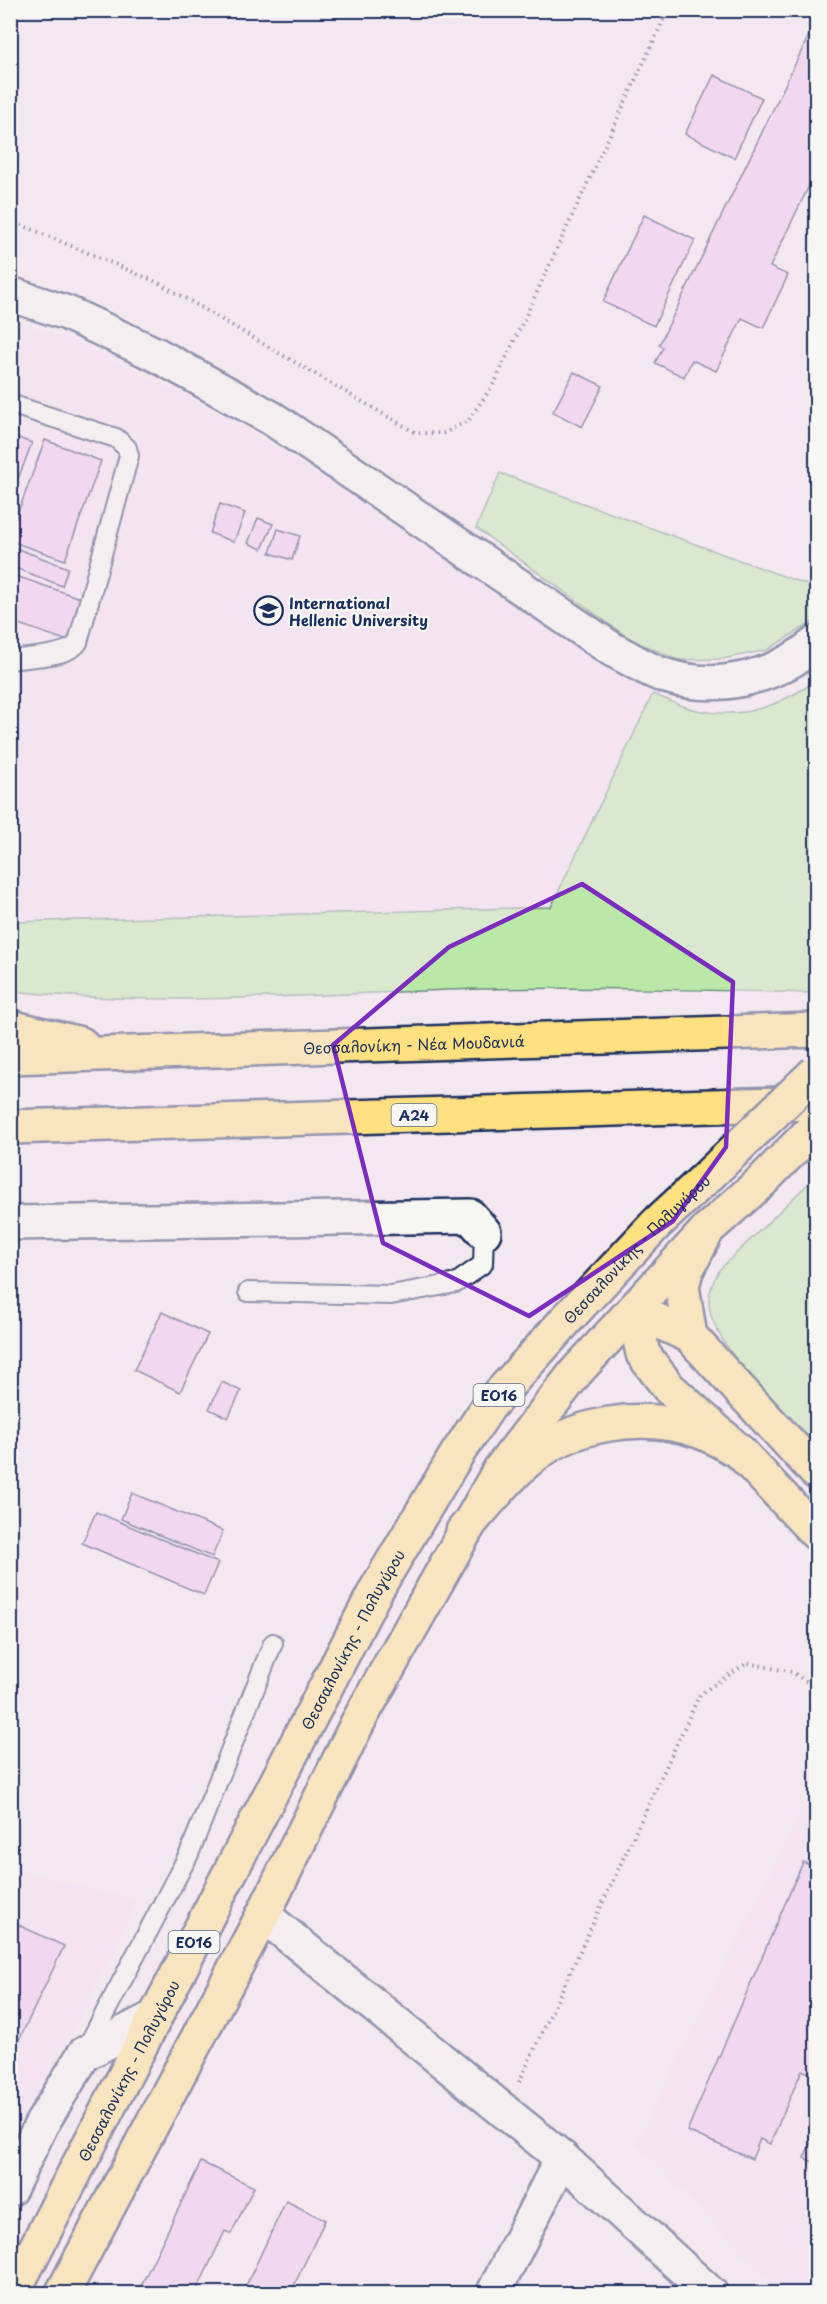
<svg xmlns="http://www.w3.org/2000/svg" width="827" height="2304" font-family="'Playpen Sans',sans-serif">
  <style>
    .built { fill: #f3deef }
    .green { fill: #bae8a6; stroke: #6a8c82; stroke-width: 1.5 }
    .building { fill: #f0c6ed; stroke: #1b2f5e; stroke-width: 1.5 }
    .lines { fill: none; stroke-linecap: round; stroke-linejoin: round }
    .lane-casing { stroke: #1b2f5e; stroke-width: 22 }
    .street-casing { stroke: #1b2f5e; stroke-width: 38 }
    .secondary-casing { stroke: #1b2f5e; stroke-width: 38 }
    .primary-casing { stroke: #1b2f5e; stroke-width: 38 }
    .highway-casing { stroke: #1b2f5e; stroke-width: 38 }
    .path { stroke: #1b2f5e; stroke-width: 4; stroke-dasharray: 1.5 4.5; stroke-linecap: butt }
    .lane { stroke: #f6f6f2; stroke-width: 18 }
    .street { stroke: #f6f6f2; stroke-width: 33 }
    .secondary { stroke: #f6f6f2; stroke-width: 33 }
    .primary { stroke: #fde080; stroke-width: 33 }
    .highway { stroke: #fde080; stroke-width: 33 }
    .primary-bridge-casing { stroke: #1b2f5e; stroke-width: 38; stroke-linecap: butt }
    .primary-bridge { stroke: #fde080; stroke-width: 33 }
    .marked { fill: none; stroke: #7b2cbf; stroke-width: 4.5; stroke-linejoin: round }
    .labels { text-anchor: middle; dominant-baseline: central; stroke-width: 4.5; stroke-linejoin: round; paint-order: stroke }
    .shield { fill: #f6f6f2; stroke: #5d6b8a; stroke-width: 1.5 }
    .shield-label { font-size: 14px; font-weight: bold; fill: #1b2f5e }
    .poi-label { font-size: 15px; font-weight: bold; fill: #1b2f5e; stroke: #f6f6f2; text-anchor: start }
    .street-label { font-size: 15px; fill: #1b2f5e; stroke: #f6f6f2 }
  </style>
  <rect width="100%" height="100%" fill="#f4e8f0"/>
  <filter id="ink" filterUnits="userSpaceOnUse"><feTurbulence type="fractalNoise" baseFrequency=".0167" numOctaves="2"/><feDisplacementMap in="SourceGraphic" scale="12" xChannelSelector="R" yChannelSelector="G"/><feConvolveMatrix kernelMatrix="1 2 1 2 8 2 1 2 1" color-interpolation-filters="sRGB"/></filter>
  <g filter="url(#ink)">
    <g class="built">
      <polygon points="10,318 90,348 246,428 653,694 551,907 11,922"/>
      <polygon points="814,1785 816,1786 816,2293 780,2293 636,2143"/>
      <polygon points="11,1868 138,1901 11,2155"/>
    </g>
    <g class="green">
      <polygon points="500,473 816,588 816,620 767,650 723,659 678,660 630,639 476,528"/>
      <path d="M 816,681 L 816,993 C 705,990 593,987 481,989 C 324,993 167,1008 11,991 L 11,922 L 551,907 L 653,694 C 668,700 686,709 702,711 C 747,719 779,705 816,681 Z"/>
      <path d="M 816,1176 L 816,1452 C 788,1419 711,1345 709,1304 C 708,1291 714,1280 720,1269 Z"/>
    </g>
    <g class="building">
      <polygon points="814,25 816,27 816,171 770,267 788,275 763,328 742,318 716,371 692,360 684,377 655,363 663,347 659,345"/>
      <polygon points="714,75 762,98 734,158 685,134"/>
      <polygon points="644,215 695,240 654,326 603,302"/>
      <polygon points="574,372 603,386 582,427 553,412"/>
      <polygon points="10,435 32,443 18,479 10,476"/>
      <polygon points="45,440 101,461 65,560 10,541 10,534"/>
      <polygon points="220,504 245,513 234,542 210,533"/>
      <polygon points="258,518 273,524 262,549 248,543"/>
      <polygon points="278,529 300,536 292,560 270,553"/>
      <polygon points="13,547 68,568 62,586 10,566"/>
      <polygon points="10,574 83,599 68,641 10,621 10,609 14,601 10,600"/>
      <polygon points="162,1312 208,1334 180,1392 134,1370"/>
      <polygon points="222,1382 241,1391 228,1418 209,1409"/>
      <polygon points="132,1493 223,1531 212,1557 121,1519"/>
      <polygon points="96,1512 218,1563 204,1595 82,1543"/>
      <polygon points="803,1862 816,1868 816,2062 811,2074 802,2070 770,2144 760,2139 752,2159 687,2131"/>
      <polygon points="10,1921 64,1946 10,2059"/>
      <polygon points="816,2130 816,2163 804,2158"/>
      <polygon points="201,2162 254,2187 231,2234 225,2231 195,2294 137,2294"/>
      <polygon points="286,2201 325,2220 290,2294 242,2294"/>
    </g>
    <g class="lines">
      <defs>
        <g id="lane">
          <path d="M 10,404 L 116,438 L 127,448 L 129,456 L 78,642 C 69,657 28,657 10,660"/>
          <polyline points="248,1292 391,1295 456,1283 483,1264 484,1232"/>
          <polyline points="86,2049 189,1854 273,1643"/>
        </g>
        <g id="street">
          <polyline points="10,1223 470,1216 484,1232"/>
          <polyline points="263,1915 562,2158 711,2294"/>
          <polyline points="10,2189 41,2125 84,2054 155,2017"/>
          <polyline points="493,2294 562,2158"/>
        </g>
        <path id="secondary" d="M 10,294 L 67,313 L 157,355 L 273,419 L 613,650 C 630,658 648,671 666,676 C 718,692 775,678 816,643"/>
        <g id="primary">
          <path id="s1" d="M 12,2294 L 376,1590 L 457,1454 L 489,1406 L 566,1320 L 656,1224 L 710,1174"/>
          <polyline points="62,2294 263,1915 358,1722 499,1471 576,1372 708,1229 761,1182 816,1126"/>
        </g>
        <g id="highway">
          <polyline points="10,1027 81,1044"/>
          <path id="s2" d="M 10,1057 L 816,1030"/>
          <polyline points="10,1127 816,1103"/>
          <polyline points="634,1310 643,1354 669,1388 740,1452 816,1533"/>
          <polyline points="634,1310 690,1336 816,1472"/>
          <polyline points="690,1336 682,1286 686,1271 708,1229"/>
          <path d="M 463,1531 C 483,1508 503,1483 525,1463 C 571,1422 643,1411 699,1431 C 713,1436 727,1445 740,1452"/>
        </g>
      </defs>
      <use href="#lane" class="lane-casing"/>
      <use href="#street" class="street-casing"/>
      <use href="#secondary" class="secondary-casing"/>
      <use href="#primary" class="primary-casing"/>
      <use href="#highway" class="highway-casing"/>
      <g class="path">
        <polyline points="10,220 159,283 416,433 444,433 468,421 495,382 668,10"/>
        <polyline points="519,2082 700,1694 747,1663 792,1672 816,1688"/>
      </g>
      <use href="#lane" class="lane"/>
      <use href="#street" class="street"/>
      <use href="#secondary" class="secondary"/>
      <use href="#primary" class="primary"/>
      <use href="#highway" class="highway"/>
      <defs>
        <polyline id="primary-bridge" points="710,1174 816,1072"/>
      </defs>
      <use href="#primary-bridge" class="primary-bridge-casing"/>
      <use href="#primary-bridge" class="primary-bridge"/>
    </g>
  </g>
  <path d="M0 0H827V2304H0ZM 582,884 L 733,982 L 726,1147 L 673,1221 L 529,1316 L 383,1243 L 333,1045 L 449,947 Z" fill="#f4e8f0" fill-opacity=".55" fill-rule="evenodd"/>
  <path class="marked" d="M 582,884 L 733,982 L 726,1147 L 673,1221 L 529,1316 L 383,1243 L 333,1045 L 449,947 Z"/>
  <defs>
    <symbol id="university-ring" viewBox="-11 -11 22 22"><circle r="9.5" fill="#f6f6f2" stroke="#1b2f5e" stroke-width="1.5"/><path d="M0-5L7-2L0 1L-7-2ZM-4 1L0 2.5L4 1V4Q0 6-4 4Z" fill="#1b2f5e"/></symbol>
  </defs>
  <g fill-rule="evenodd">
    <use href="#university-ring" x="252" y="594" width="33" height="33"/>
  </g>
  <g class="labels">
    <g class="shield">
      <rect x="391.5" y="1104" width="45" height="22" rx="4.5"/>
      <rect x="473.5" y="1384" width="51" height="22" rx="4.5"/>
      <rect x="168.5" y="1931" width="51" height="22" rx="4.5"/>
    </g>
    <g class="shield-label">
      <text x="414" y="1115">Α24</text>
      <text x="499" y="1395">ΕΟ16</text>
      <text x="194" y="1942">ΕΟ16</text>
    </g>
    <g class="poi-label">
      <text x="289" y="602">International<tspan x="289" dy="17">Hellenic University</tspan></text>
    </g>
    <g class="street-label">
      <text stroke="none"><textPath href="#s2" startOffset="404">Θεσσαλονίκη - Νέα Μουδανιά</textPath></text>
      <text stroke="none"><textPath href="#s1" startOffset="1224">Θεσσαλονίκης - Πολυγύρου</textPath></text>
      <text stroke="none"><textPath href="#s1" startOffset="738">Θεσσαλονίκης - Πολυγύρου</textPath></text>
      <text stroke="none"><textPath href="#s1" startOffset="252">Θεσσαλονίκης - Πολυγύρου</textPath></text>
    </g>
  </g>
  <rect width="827" height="2304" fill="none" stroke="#f6f6f2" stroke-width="36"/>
  <rect x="18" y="18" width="791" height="2268" fill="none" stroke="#1b2f5e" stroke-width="2" filter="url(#ink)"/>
</svg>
